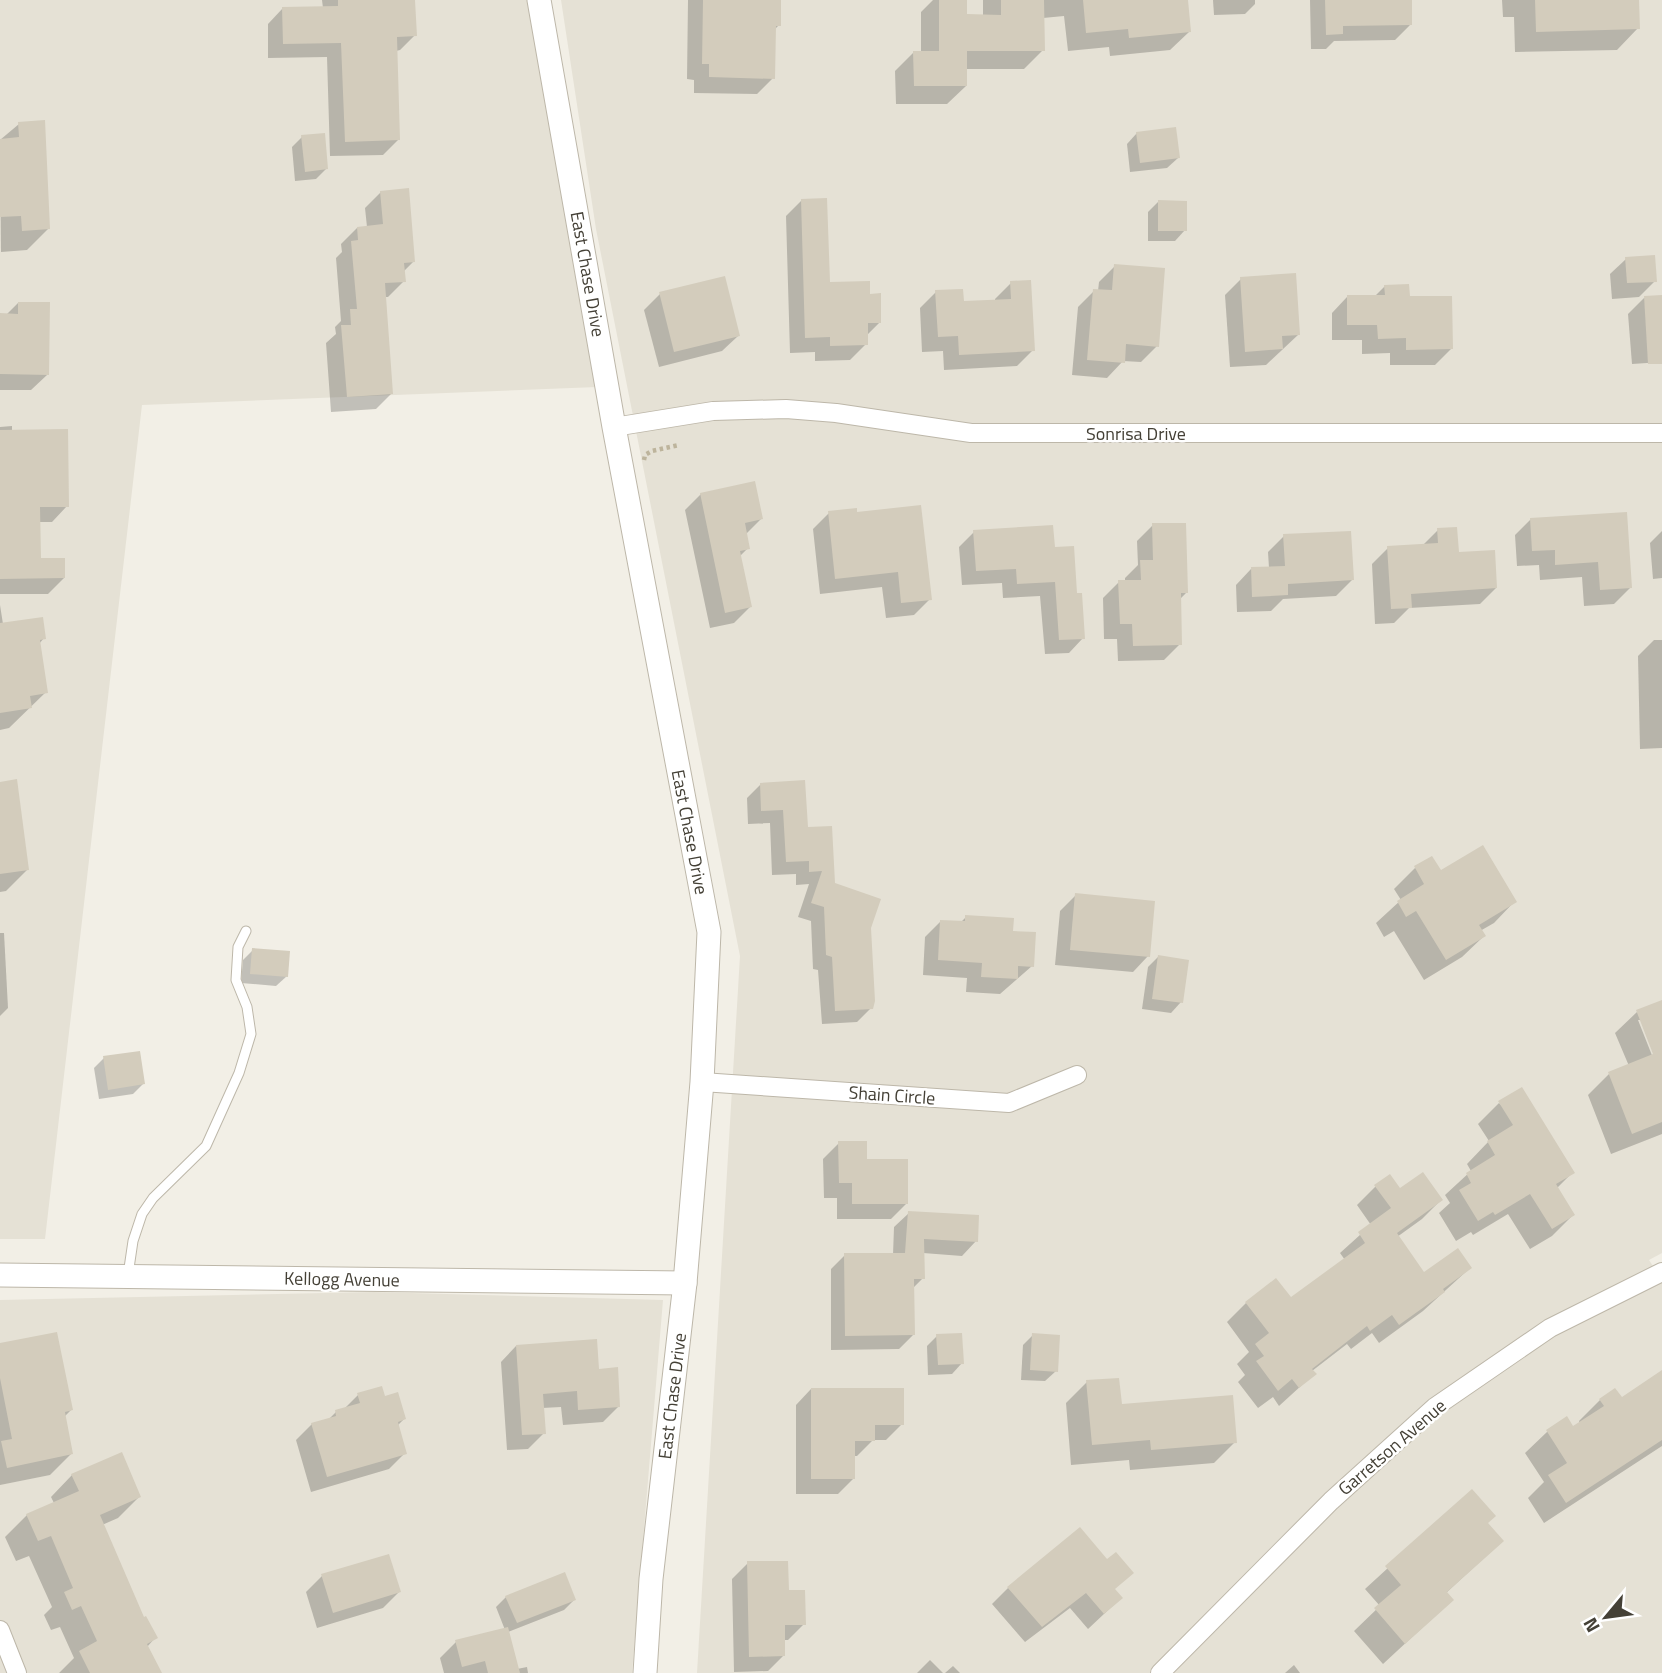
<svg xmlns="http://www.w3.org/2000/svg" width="1662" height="1673" font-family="'Titillium Web',sans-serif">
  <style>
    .residential { fill: #e5e1d5 }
    .shadow { fill: #0003; fill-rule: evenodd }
    .building { fill: #d3ccbc }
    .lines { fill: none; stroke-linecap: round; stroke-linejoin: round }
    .service-casing { stroke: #bdb7a9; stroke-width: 11 }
    .minor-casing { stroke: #bdb7a9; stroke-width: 20 }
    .tertiary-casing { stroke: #bdb7a9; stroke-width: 25 }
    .path { stroke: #bdb49c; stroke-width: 4.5; stroke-dasharray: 3.5 3.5; stroke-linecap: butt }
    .service { stroke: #fff; stroke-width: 9 }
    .minor { stroke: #fff; stroke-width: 18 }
    .tertiary { stroke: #fff; stroke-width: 23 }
    .labels { text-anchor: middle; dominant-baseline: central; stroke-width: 5; stroke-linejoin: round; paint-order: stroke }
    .street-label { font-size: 18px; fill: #444036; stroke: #fff }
  </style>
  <rect width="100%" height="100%" fill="#f2efe6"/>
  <g class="residential">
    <polygon points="0,0 530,0 597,387 142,405 45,1239 0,1239"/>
    <polygon points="561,0 1662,0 1662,1253 1649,1260 1662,1280 1662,1673 697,1673 740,956 596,229"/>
    <polygon points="374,1292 663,1300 632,1673 0,1673 0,1300"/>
  </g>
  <g class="shadow">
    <polygon points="322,0 413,0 415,35 400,50 396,51 399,139 383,155 330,156 327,57 268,58 268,24 283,8 323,8"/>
    <polygon points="688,0 779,0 779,25 774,30 773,78 757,94 694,93 694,80 687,79"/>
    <polygon points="933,0 965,0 965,16 983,16 983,0 1186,0 1189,32 1170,50 1110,56 1109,47 1068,51 1064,16 1043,18 1043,50 1024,69 965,69 966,86 947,104 896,104 895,71 914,52 921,52 921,12"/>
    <polygon points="1213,0 1255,0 1255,4 1245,14 1214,15"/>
    <polygon points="1310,0 1410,0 1410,25 1395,40 1334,41 1326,49 1311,49"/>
    <polygon points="1502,0 1637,0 1638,28 1617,50 1515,52 1514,17 1503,17"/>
    <polygon points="19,124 48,229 27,250 1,252 0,140"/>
    <polygon points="1137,133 1178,158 1167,168 1130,172 1127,144"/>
    <polygon points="302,137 326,169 316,179 295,181 292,147"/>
    <polygon points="381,192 413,262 403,272 404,281 388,297 384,297 392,393 376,409 331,412 326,343 336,334 335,327 341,321 336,258 342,252 341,244 357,228 367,227 365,208"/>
    <polygon points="802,200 828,284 868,296 880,322 866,336 866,344 850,360 815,361 815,352 790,353 786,216"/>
    <polygon points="1158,202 1185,230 1175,241 1148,241 1148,212"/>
    <polygon points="1626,259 1655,281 1639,297 1612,299 1610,274"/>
    <polygon points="1115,266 1157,346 1141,362 1123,361 1107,378 1072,375 1078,307 1094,291 1098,291 1099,282"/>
    <polygon points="1241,279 1299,334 1266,365 1230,367 1225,295"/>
    <polygon points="1011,283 1033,350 1017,366 944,370 943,351 922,352 920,308 936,292 962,303 995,301 995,299"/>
    <polygon points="1385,286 1408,298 1451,349 1435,365 1390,365 1390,353 1362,354 1362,340 1332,340 1332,313 1347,297 1375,296"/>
    <polygon points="660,294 738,336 722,351 659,367 644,310"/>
    <polygon points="1662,297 1662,362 1632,364 1628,314 1644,298"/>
    <polygon points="18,303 47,375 31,390 0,390 0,315 6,315"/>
    <polygon points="12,426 12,432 67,506 52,522 38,522 39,560 64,578 48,594 0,594 0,427"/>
    <polygon points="701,494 761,519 745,535 748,548 739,557 750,607 734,623 710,628 685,510"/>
    <polygon points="855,510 930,599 914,615 886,618 882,587 820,594 813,529 829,513"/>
    <polygon points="1625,514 1630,588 1614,604 1584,606 1582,577 1540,580 1539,565 1517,566 1515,535 1531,519"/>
    <polygon points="1153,525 1186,593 1179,600 1180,644 1164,660 1118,661 1117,639 1104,639 1103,598 1119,582 1125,582 1125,578 1138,565 1137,541"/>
    <polygon points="1438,530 1457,554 1496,588 1480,604 1409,608 1394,623 1375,624 1372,564 1388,548 1422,546"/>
    <polygon points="1662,531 1662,578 1653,579 1650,543"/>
    <polygon points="974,532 1053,549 1075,595 1083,638 1069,653 1045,654 1040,596 1003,598 1002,583 962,585 959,547"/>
    <polygon points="1284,536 1352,580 1336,596 1283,599 1271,611 1237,612 1236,585 1251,569 1269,568 1268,552"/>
    <polygon points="0,605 3,624 44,638 39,644 46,692 9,728 0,730"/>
    <polygon points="1654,640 1662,640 1662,748 1640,749 1638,656"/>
    <polygon points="0,784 27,870 6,891 0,892"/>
    <polygon points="761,784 806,829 834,884 869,928 871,1008 857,1022 822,1024 818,970 813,969 811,921 798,917 809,884 796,885 796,874 772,875 770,823 748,824 747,798"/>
    <polygon points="1415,868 1440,873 1515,901 1494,923 1480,931 1484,936 1462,957 1424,980 1394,931 1384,937 1376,923 1401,900 1394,889"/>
    <polygon points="1076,895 1148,956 1133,972 1055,965 1060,911"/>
    <polygon points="966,917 1012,932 1032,966 1000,994 966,992 967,978 923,975 925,937 941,921 960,923"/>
    <polygon points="0,933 4,933 8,1008 0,1016"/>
    <polygon points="253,950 287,976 276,986 241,983 243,960"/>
    <polygon points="1158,957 1181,1002 1171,1013 1142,1009 1148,967"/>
    <path d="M 1662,1002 L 1662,1134 L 1611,1154 L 1588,1095 L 1609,1074 L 1629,1066 L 1615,1033 L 1637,1012 ZM 1638,1020 L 1642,1020 L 1658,1062 L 1655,1063 Z"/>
    <polygon points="104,1058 144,1083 133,1094 99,1099 94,1068"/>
    <polygon points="1499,1103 1572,1173 1557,1188 1573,1215 1552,1236 1530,1249 1508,1214 1473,1235 1471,1232 1456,1241 1439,1213 1450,1203 1445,1195 1471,1171 1467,1164 1489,1141 1478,1124"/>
    <polygon points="839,1143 865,1161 907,1203 891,1219 837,1219 837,1198 824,1198 823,1159"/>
    <polygon points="1376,1186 1441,1200 1422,1219 1397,1237 1424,1274 1470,1268 1423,1311 1379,1343 1372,1333 1351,1349 1347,1344 1312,1371 1314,1374 1279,1406 1273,1397 1258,1408 1238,1382 1245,1375 1237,1364 1249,1352 1227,1322 1246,1303 1290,1299 1345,1260 1340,1253 1371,1225 1357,1205"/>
    <polygon points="909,1213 976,1241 962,1256 923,1253 923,1278 912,1289 913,1335 899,1349 831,1350 831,1269 845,1255 893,1255 894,1227"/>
    <polygon points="1033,1335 1056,1371 1045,1381 1021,1380 1023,1345"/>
    <polygon points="937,1336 962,1363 952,1374 928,1375 927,1346"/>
    <polygon points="0,1345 71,1410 64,1417 71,1454 50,1475 0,1485"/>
    <polygon points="516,1346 598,1370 619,1406 603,1422 563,1425 561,1407 542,1408 544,1433 528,1449 507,1450 501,1362"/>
    <polygon points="1662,1373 1662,1446 1544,1523 1528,1498 1544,1482 1525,1453 1547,1432 1566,1419 1573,1428 1580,1424 1579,1421 1600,1400 1621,1399"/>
    <polygon points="1087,1382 1120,1405 1235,1442 1214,1463 1130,1470 1129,1460 1071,1465 1066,1403"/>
    <polygon points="811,1389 902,1424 886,1440 873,1440 857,1456 854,1456 854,1478 838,1494 796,1494 796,1405"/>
    <polygon points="358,1395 384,1398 404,1419 397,1426 405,1453 389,1469 311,1492 296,1440 312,1424 328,1420 336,1412 343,1410"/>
    <polygon points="72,1475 139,1497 118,1518 102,1525 143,1620 155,1638 147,1647 160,1673 59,1673 74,1658 60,1627 51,1630 44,1615 52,1607 29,1556 16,1561 5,1537 27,1515 54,1503 51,1497"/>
    <polygon points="1472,1491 1486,1523 1502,1541 1446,1593 1452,1600 1383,1664 1354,1631 1380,1606 1365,1589"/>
    <polygon points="748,1563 787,1592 804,1624 788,1640 783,1640 783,1656 768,1671 734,1672 732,1579"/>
    <polygon points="322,1576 399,1592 383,1608 317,1628 306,1592"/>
    <polygon points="1008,1588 1114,1590 1121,1598 1088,1629 1070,1608 1025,1642 992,1604"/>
    <polygon points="506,1597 574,1600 564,1610 508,1632 517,1669 527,1667 528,1673 444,1673 440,1658 456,1642 505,1630 496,1607"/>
    <polygon points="930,1660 943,1673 917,1673"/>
    <polygon points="1294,1665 1300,1673 1285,1673"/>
    <polygon points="953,1666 960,1673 945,1673"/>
  </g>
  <g class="building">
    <polygon points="338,0 415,0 417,36 397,37 400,140 345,142 341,43 283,44 282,7 338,6"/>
    <polygon points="703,0 781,0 781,26 776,26 775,79 709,77 709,64 702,64"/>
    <polygon points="939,0 967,0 967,14 1001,15 1001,0 1044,0 1045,51 967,51 967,86 914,86 913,51 939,51"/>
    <polygon points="1083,0 1188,0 1191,32 1129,38 1128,29 1086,33"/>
    <polygon points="1325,0 1412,0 1412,25 1343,26 1343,34 1326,35"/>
    <polygon points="1535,0 1639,0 1640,29 1536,32"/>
    <polygon points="45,120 50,229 22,231 21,216 0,217 0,139 19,137 18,122"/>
    <polygon points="1176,127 1180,158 1140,163 1136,132"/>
    <polygon points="325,133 328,169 305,172 301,135"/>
    <polygon points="409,188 415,262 404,263 406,282 385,283 393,394 347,397 341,325 351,325 350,309 357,309 351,241 358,240 357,227 383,224 380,191"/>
    <polygon points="827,198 830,282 870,281 870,294 881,293 881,323 868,323 868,345 830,346 830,337 805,338 801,199"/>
    <polygon points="1158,200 1187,201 1187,231 1158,231"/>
    <polygon points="1655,255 1657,282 1627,283 1625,257"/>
    <polygon points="1114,264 1165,268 1159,347 1126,344 1125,363 1087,360 1093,289 1112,290"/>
    <polygon points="1296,273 1300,335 1282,336 1283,349 1245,352 1240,277"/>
    <polygon points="725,276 740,336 674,352 659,292"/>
    <polygon points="1031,280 1035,351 959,355 958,336 938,337 935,290 963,289 964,301 1011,299 1010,281"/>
    <polygon points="1409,284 1410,296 1452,296 1453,349 1406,350 1406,338 1378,339 1377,325 1347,325 1347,295 1385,295 1384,285"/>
    <polygon points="1662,295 1662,364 1648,364 1644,296"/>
    <polygon points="18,302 50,302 49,375 0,374 0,313 18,314"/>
    <polygon points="68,429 69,507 40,507 41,558 65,558 65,578 0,579 0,430"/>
    <polygon points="755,481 763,519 745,523 750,549 740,551 752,607 725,613 700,493"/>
    <polygon points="921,505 932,600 901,603 898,572 835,579 828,511 857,508 857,512"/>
    <polygon points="1627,512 1632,588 1600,590 1598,562 1555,565 1555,550 1532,551 1530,518"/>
    <polygon points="1152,523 1186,523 1188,593 1181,593 1182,645 1133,646 1132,624 1120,624 1118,580 1141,580 1140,560 1153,560"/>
    <polygon points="1053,525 1055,547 1074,546 1077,593 1082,593 1085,639 1059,640 1055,582 1017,584 1016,569 976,571 973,530"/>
    <polygon points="1457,527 1459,552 1495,550 1497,588 1411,594 1412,608 1391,609 1387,546 1438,543 1437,528"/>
    <polygon points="1351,531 1354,580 1288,584 1288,595 1252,597 1251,567 1285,566 1283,534"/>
    <polygon points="43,617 46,639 40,640 48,693 30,696 32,708 0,713 0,623"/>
    <polygon points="17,779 29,870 0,874 0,782"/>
    <polygon points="805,780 808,827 832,826 835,883 881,899 871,928 875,1001 873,1009 835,1011 832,957 826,955 824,907 811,903 822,871 809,872 809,861 786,862 783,810 761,811 760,783"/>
    <polygon points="1483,845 1517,902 1479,925 1486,936 1446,960 1416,911 1406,917 1397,901 1424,884 1414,866 1432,856 1441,870"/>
    <polygon points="1075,893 1155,901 1150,957 1070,950"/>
    <polygon points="965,915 1014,918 1013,931 1036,932 1034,967 1018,966 1018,979 981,977 982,963 938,960 940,920 965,921"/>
    <polygon points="252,948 290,951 288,977 250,974"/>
    <polygon points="1158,955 1189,960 1183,1003 1152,999"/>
    <polygon points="1662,1000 1662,1122 1632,1134 1608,1072 1653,1054 1636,1010"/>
    <polygon points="140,1051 145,1084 108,1090 103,1056"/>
    <polygon points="1522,1087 1575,1173 1556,1184 1575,1215 1552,1229 1530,1194 1495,1215 1493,1212 1478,1221 1459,1190 1471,1183 1466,1173 1495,1155 1487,1141 1513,1125 1498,1101"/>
    <polygon points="838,1141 867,1141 867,1159 908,1159 908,1204 852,1204 852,1183 839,1183"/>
    <polygon points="1423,1172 1443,1200 1397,1233 1424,1272 1458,1248 1472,1268 1443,1289 1445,1292 1399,1325 1392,1315 1370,1331 1367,1326 1312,1369 1317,1374 1299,1388 1292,1379 1278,1391 1256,1361 1264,1356 1255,1344 1269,1333 1245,1302 1276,1278 1291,1297 1365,1243 1358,1232 1391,1208 1374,1185 1390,1174 1400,1188"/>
    <polygon points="908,1211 979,1215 978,1242 924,1239 925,1279 914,1279 915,1335 845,1336 844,1253 905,1253"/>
    <polygon points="57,1332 73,1410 65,1412 73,1454 7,1468 1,1441 12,1439 0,1378 0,1343"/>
    <polygon points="962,1333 964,1364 938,1365 936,1334"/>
    <polygon points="1032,1333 1060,1335 1058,1372 1030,1370"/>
    <polygon points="597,1339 599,1369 618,1367 620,1407 578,1410 577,1391 543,1394 546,1434 522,1435 516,1345"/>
    <polygon points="1662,1370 1662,1440 1566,1503 1548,1475 1567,1463 1546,1430 1567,1416 1573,1426 1604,1406 1599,1399 1615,1388 1622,1397"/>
    <polygon points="1119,1378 1122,1404 1233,1395 1237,1443 1151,1450 1150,1440 1092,1445 1086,1380"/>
    <polygon points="382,1386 385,1396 398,1392 406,1419 398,1422 407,1454 327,1477 311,1423 336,1416 335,1410 360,1403 357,1393"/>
    <polygon points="811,1388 904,1388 904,1425 875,1425 875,1441 855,1441 855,1479 811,1479"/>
    <polygon points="122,1452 141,1497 100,1515 144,1617 146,1616 158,1638 147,1644 162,1673 90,1673 79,1651 97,1641 81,1606 72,1610 64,1592 73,1588 51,1536 38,1541 26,1514 79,1491 71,1474"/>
    <polygon points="1472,1489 1496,1516 1488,1523 1504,1541 1447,1592 1454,1600 1405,1644 1374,1608 1401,1585 1385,1566"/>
    <polygon points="1080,1527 1107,1559 1116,1552 1134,1573 1115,1589 1123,1598 1104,1614 1086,1593 1042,1627 1007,1587"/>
    <polygon points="389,1554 401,1592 333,1613 321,1574"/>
    <polygon points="747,1561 788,1561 789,1590 805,1590 806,1625 785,1625 785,1656 749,1657"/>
    <polygon points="565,1572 576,1600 517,1623 505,1596"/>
    <polygon points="508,1627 520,1673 488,1673 485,1661 462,1667 455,1640"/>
  </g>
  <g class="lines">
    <defs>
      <polyline id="service" points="128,1275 133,1241 142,1214 153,1198 206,1146 239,1073 251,1034 247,1007 236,980 238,947 246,931"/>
      <g id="minor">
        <polyline points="614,427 713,411 786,409 836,413 971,433 1662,433"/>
        <polyline points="702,1082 1009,1103 1077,1075"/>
        <polyline points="0,1630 17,1673"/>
        <polyline points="1160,1673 1331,1501 1435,1407 1550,1328 1662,1272"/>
      </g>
      <g id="tertiary">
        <polyline points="539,0 614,427 709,932 702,1082 685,1283 651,1579 645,1673"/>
        <polyline points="0,1275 685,1283"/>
      </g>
    </defs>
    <use href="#service" class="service-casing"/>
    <use href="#minor" class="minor-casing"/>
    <use href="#tertiary" class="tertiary-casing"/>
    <polyline class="path" points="644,460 645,455 652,451 679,445"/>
    <use href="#service" class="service"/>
    <use href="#minor" class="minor"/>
    <use href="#tertiary" class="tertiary"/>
  </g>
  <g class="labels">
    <g class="street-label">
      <text transform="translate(588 274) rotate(80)">East Chase Drive</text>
      <text x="1136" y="433">Sonrisa Drive</text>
      <text transform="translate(690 832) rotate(79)">East Chase Drive</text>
      <text transform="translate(892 1095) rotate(4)">Shain Circle</text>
      <text transform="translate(342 1279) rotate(1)">Kellogg Avenue</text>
      <text transform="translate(672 1396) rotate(-83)">East Chase Drive</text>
      <text transform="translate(1392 1447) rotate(-41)">Garretson Avenue</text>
    </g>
  </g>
  <g transform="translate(1606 1617) rotate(241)" stroke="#ffffff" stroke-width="5" paint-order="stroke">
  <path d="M0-5L12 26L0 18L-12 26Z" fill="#444036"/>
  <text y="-10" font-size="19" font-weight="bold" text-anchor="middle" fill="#444036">N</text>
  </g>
</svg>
